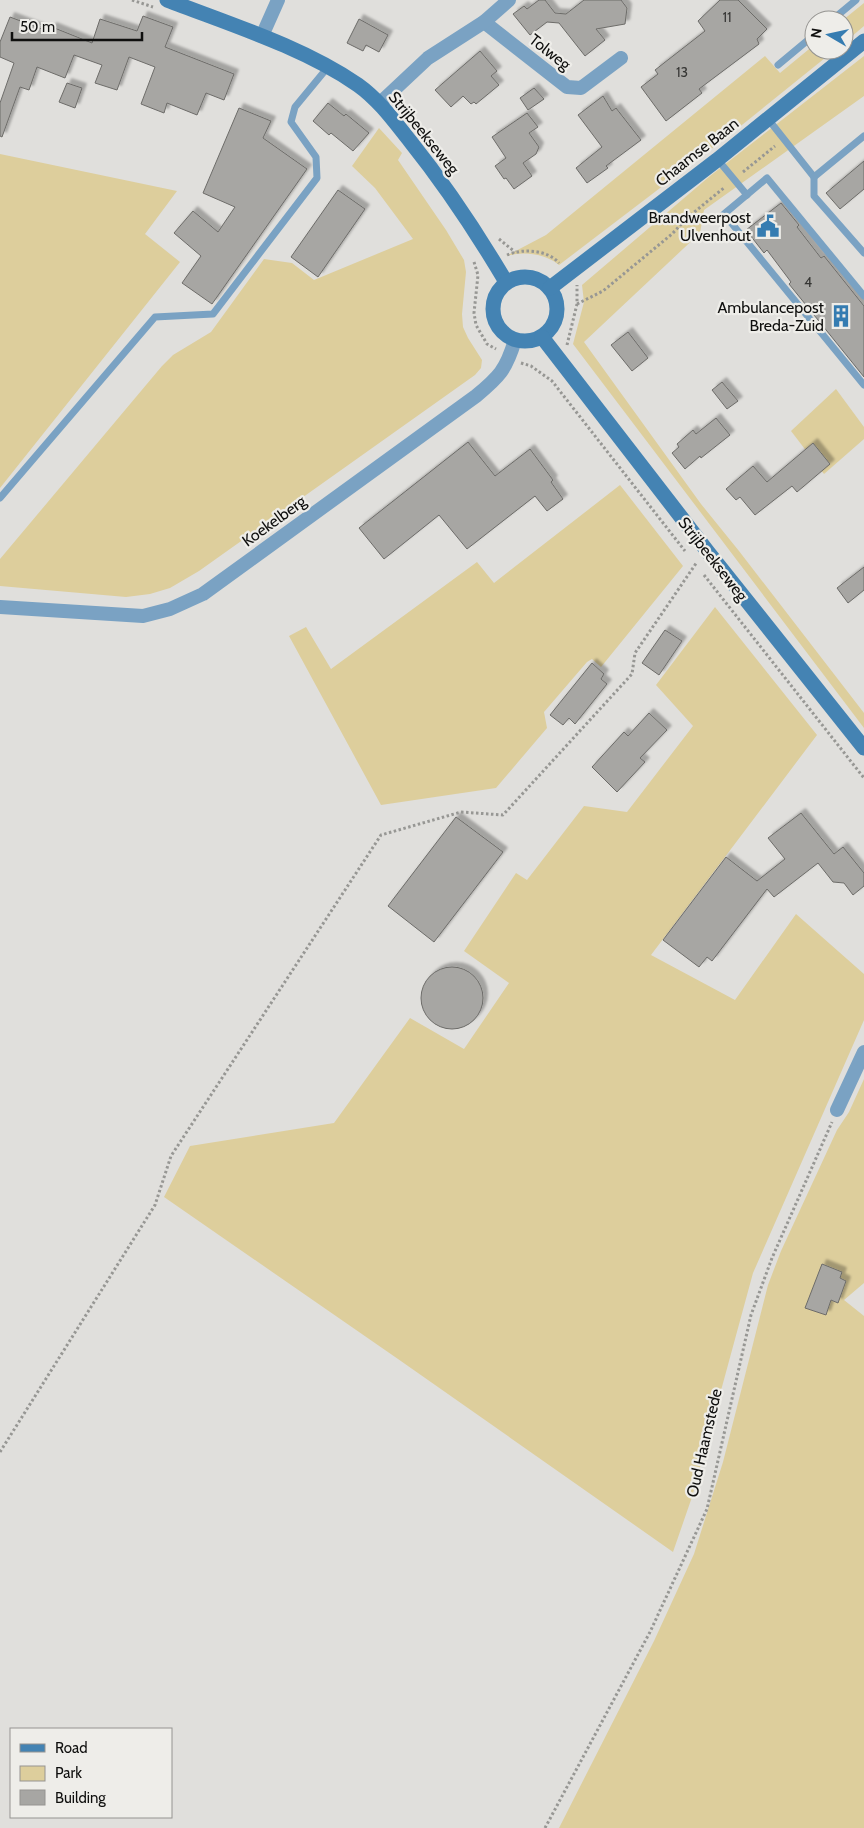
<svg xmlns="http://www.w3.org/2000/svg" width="864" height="1828" font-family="Cabin,sans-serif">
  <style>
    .green { fill: #ddce9c }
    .building { fill: #a7a6a3; stroke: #6d6c69; filter: url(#shadow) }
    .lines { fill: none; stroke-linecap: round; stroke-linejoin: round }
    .path { stroke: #979794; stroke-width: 3; stroke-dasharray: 2.5 2.5; stroke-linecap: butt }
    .lane { stroke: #7aa2c3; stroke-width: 7 }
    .street { stroke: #7aa2c3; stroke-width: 14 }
    .secondary { stroke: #4483b3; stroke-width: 15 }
    .labels { text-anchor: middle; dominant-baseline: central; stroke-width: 4.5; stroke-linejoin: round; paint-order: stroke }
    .number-label { font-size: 14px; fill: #353533 }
    .street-label { font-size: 16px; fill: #0f0f0e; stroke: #eeede9 }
    .poi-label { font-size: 16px; fill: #0f0f0e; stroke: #eeede9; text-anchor: end }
  </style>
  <defs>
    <filter id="shadow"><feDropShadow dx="4.5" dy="-4.5" stdDeviation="1" flood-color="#0004"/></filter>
  </defs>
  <rect width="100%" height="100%" fill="#e0dfdc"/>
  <g class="green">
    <polygon points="864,3 864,26 844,43 843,20"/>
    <path d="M 814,45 L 814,50 L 818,50 L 825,58 L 727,137 L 559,265 C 544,253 524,251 506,256 L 546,235 L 765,56 L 780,73 Z"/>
    <polygon points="864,56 864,96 704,210 700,233 584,342 701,504 739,551 864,713 864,728 573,344 584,302 582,285 710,176"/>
    <polygon points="379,128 402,153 398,160 446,230 464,260 466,272 462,314 463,327 468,338 482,360 481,368 475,375 199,571 170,588 150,594 126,597 0,586 0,559 162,366 173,355 211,332 264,259 292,263 314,280 413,239 375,188 352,166"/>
    <polygon points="0,154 177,191 145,234 180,262 0,488"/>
    <polygon points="836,389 864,427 864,439 824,474 791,431"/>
    <polygon points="620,485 683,566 601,667 592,659 587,662 544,712 547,728 496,788 381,805 289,636 306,627 331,669 477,562 494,583"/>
    <polygon points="715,607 817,735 651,955 735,1000 796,914 864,974 864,1020 753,1273 692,1497 673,1552 398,1359 164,1197 190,1146 334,1123 410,1018 464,1049 509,983 464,951 516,873 527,880 584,806 627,812 693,726 656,685"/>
    <polygon points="864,1079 864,1283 844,1300 864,1316 864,1828 559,1828 654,1641 694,1554 723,1462 768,1285 781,1251 837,1130 849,1112"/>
  </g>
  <g class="building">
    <polygon points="539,0 545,0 555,13 566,14 584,0 621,0 627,8 625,24 596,29 605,40 585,56 559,23 547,22 530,35 513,14 524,6 527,9"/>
    <polygon points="720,0 738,0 767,29 757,39 759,44 699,89 702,93 666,121 641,87 658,74 655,70 705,31 698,21"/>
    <polygon points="143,16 173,27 165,47 234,74 224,100 206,93 197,115 167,103 164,113 141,104 155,67 129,57 117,90 95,83 102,65 74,55 65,78 37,67 29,90 20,87 2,137 0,136 0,103 14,63 0,57 0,42 10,17 50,32 52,27 92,43 100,19 137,31"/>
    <polygon points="359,19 388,35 379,52 366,45 363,51 347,43"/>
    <polygon points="480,51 497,71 491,76 499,85 476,104 474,102 471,104 463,96 451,107 435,90"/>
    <polygon points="67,83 82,88 75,108 59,102"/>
    <polygon points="534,88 544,99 528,110 520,98"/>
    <polygon points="603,96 612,111 616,108 641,140 606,166 608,168 587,183 576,168 602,147 578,115"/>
    <polygon points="328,103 344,116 346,114 369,133 353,151 331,133 329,135 313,121"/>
    <polygon points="239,108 271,121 263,138 307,169 212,304 182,283 201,256 174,233 193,211 218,232 235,207 203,193"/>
    <polygon points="527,113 538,127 529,133 539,147 536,154 523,163 532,176 514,189 506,178 504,179 495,166 506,158 492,137"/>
    <polygon points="864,161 864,189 840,209 826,193"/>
    <polygon points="338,190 365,209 318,277 291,257"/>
    <polygon points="781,203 799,225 797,227 821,258 824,256 864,306 864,377 789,284 791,282 767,250 764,253 746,230"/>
    <polygon points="628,332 648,358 632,371 611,345"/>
    <polygon points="722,382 738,401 727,409 712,390"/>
    <polygon points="716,418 730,435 701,458 700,456 685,469 672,453 679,447 677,444 693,430 696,434"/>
    <polygon points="468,442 495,476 530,449 553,480 551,482 563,499 547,511 535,496 467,549 439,515 384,559 359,528"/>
    <polygon points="813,443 830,464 797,492 792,486 755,515 740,497 736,500 726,489 753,466 767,482"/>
    <polygon points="864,567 864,590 848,603 837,588"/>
    <polygon points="665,630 682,641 659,675 642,663"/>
    <polygon points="592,663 604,674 601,679 607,684 575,724 569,718 563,725 550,715"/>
    <polygon points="649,713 667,730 640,758 645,762 617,792 592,767 624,732 628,736"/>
    <polygon points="801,813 834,854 843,847 864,873 864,886 853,895 844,883 833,882 818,863 774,897 767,889 712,961 707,957 699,967 663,940 726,857 757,881 785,859 768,838"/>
    <polygon points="456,817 503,852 434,942 388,906"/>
    <circle cx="452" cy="998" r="31"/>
    <polygon points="822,1264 842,1272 840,1278 846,1281 838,1303 831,1300 826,1315 805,1308"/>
  </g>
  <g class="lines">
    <g class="path">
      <polyline points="132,0 153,7"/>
      <polyline points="743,172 775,146"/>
      <polyline points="499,239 515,252"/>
      <path d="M 507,255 C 523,248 548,250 559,263"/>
      <polyline points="474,262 478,275 474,313 476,325 487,344 496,349"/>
      <polyline points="577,304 603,291 672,234 687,218 725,187"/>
      <polyline points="567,345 577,304 577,285"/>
      <polyline points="521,363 531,366 552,381 685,551"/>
      <polyline points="704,575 864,778"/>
      <polyline points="0,1452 155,1205 171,1156 381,835 461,812 503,815 632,674 635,653 697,562"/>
      <polyline points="545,1828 650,1632 707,1509 751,1315 772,1258 832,1122"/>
    </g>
    <g class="lane">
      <polyline points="832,20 856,0"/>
      <polyline points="831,50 839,61"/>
      <polyline points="778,65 814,35"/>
      <polyline points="768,119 814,177 864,136"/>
      <polyline points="718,160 747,195"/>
      <polyline points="814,177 814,196 864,253"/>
      <polyline points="864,296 767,178 724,214 864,385"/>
      <polyline points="0,498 155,317 213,314 317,178 316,157 291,122 295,107 328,67"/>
    </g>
    <g class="street">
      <polyline points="484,22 567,87 581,88 621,58"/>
      <polyline points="262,36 278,0"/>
      <polyline points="380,103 428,58 484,22 509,0"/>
      <path d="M 0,607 L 143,616 L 170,609 L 203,594 L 476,396 C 499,377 506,370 515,340"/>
      <polyline points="837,1110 864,1052"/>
    </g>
    <g class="secondary">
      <path d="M 167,0 C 229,24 303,47 358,85 C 379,100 394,121 410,141 C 446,186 477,233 506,282"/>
      <circle cx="525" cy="309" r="32"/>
      <polyline points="550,288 717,160 864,41"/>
      <polyline points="542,337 708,552 864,748"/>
    </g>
  </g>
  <defs>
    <symbol id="civic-bare" viewBox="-9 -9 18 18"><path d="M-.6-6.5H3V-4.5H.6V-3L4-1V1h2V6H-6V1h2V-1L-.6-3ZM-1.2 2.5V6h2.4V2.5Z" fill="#357cb1" stroke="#eeede9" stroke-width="2.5" paint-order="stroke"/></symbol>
    <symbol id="building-bare" viewBox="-9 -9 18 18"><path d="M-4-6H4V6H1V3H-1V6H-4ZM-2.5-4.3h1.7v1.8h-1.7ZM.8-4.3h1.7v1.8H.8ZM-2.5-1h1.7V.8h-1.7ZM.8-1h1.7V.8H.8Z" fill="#357cb1" stroke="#eeede9" stroke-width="2.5" paint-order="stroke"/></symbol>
  </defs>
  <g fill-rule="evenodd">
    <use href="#civic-bare" x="752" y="210" width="32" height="32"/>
    <use href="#building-bare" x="825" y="300" width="32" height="32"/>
  </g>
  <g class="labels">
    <g class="number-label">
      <text x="727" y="17">11</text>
      <text x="682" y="72">13</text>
      <text x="808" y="282">4</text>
    </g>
    <g class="street-label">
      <text transform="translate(550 52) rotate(38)">Tolweg</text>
      <text transform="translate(424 133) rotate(51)">Strijbeekseweg</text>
      <text transform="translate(697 152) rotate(-38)">Chaamse Baan</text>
      <text transform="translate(274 521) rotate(-36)">Koekelberg</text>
      <text transform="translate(713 559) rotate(52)">Strijbeekseweg</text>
      <text transform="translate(704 1443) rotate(-77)">Oud Haamstede</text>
    </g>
    <g class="poi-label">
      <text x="751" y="217">Brandweerpost<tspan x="751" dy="18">Ulvenhout</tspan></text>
      <text x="824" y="307">Ambulancepost<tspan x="824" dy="18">Breda-Zuid</tspan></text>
    </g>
  </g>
  <rect x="10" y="1728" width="162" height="90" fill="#eeede9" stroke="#959491"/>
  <rect x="20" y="1744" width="25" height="8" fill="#4483b3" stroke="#959491"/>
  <text x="55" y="1753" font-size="15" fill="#0f0f0e">Road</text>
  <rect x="20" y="1766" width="25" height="15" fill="#ddce9c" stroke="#959491"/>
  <text x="55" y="1778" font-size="15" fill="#0f0f0e">Park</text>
  <rect x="20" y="1790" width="25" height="15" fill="#a7a6a3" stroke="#959491"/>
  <text x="55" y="1803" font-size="15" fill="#0f0f0e">Building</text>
  <g transform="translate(829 35) rotate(279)"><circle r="24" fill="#eeede9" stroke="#959491"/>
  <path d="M0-4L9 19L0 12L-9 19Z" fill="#357cb1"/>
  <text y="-8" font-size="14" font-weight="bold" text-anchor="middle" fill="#0f0f0e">N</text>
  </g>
  <path d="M12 32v8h130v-8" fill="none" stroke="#0f0f0e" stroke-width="2.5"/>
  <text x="20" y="32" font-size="15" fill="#0f0f0e" stroke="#eeede9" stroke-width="4" paint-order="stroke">50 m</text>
</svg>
